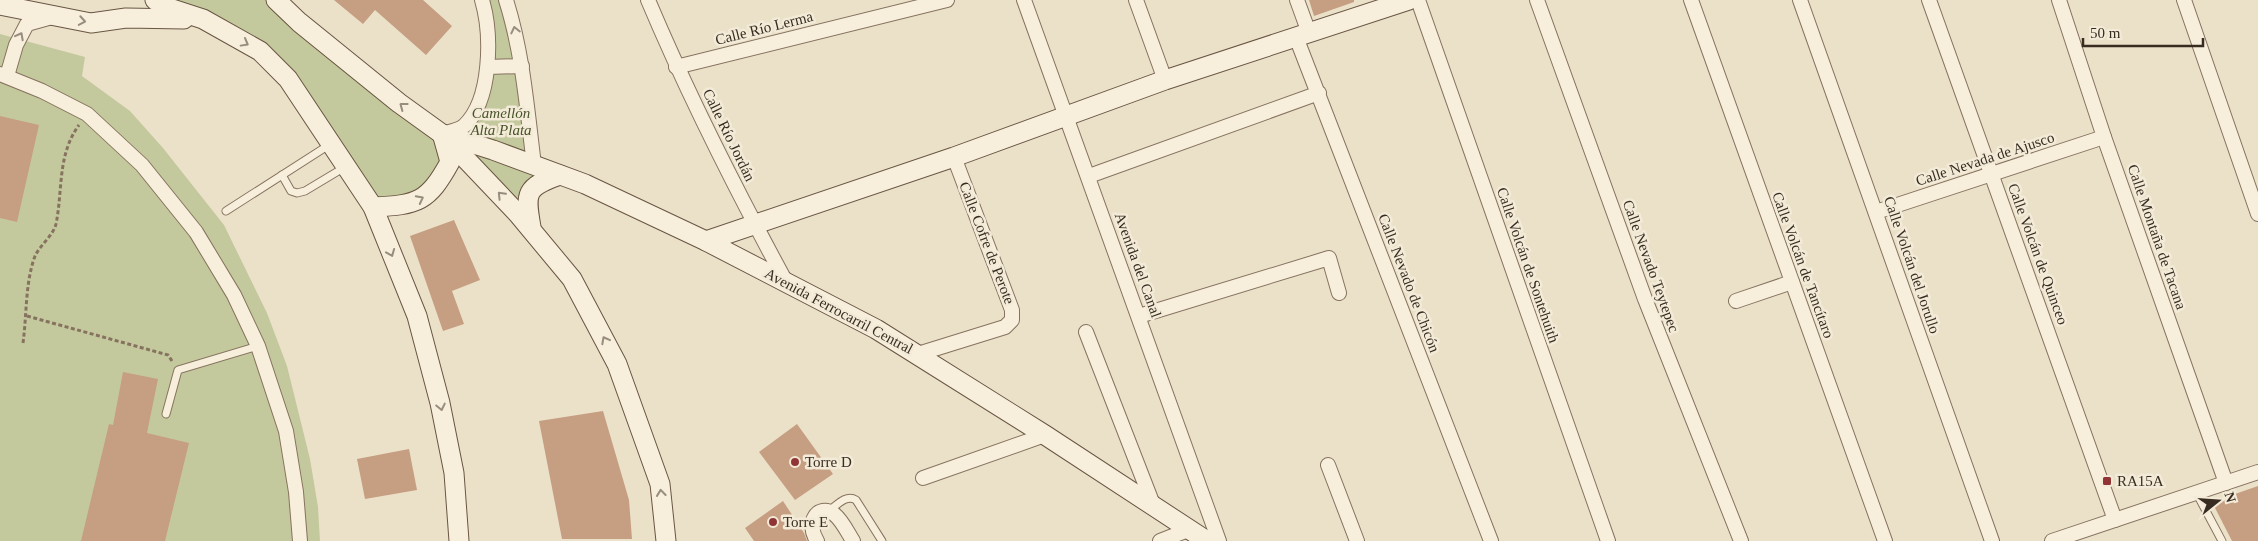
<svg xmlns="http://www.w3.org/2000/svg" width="2258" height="541" font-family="Georgia,serif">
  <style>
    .green { fill: #c4c99d }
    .building { fill: #c69e82 }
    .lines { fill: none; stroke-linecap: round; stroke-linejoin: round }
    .lane-casing { stroke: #86735f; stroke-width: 9 }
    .street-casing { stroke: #86735f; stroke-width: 16 }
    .secondary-casing { stroke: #685542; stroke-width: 21 }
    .path { stroke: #86735f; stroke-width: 3; stroke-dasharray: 4 2.5; stroke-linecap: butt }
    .lane { stroke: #f7eedc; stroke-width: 7 }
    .street { stroke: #f7eedc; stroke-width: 14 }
    .secondary { stroke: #f7eedc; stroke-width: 19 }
    .oneway { stroke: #988d7e }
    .poi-dot { fill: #913436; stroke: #f3ebd8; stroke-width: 2 }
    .labels { text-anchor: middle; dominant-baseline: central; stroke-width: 5; stroke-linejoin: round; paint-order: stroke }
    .street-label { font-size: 15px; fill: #382c21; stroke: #f3ebd8 }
    .park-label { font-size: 15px; font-style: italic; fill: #49532a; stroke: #f3ebd8 }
    .poi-label { font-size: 15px; fill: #382c21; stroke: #f3ebd8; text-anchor: start }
  </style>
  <rect width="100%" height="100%" fill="#ebe1c9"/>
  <g class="green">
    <polygon points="158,0 276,0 442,134 463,127 482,91 482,0 506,0 539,183 531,229 443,135 437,184 373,207 288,79"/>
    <polygon points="0,34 85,57 82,76 130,111 163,148 224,225 267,313 287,366 310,459 318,507 320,541 0,541"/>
  </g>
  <g class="building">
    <polygon points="334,0 423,0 452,26 426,55 375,10 363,24"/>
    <polygon points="1309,0 1354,0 1354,2 1314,16"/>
    <polygon points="0,116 39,125 17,222 0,218"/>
    <polygon points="454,220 480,280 452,291 464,324 443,331 410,236"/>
    <polygon points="123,372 158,379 147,433 189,443 165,541 81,541 109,424 113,425"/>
    <polygon points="603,411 629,500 632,539 562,539 539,421"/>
    <polygon points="797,424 833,474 795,500 759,452"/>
    <polygon points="409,449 417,490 365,499 357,459"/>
    <polygon points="2258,486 2258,541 2232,541 2212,502"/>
    <polygon points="783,501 804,533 807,541 754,541 745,528"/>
  </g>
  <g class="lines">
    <defs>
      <g id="lane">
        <polyline points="282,175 291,191 297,193 305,191 345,167"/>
        <polyline points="226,211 329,145"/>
        <polyline points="166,414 178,370 258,346"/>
        <polyline points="2197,494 2222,541"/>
        <path d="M 829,511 C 837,505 846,494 856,500 L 882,541"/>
      </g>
      <g id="street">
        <path d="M 506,0 C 523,54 527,109 534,165"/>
        <path d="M 648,0 C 689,97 736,190 786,282"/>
        <polyline points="1024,0 1219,541"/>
        <polyline points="1136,0 1165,80"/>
        <polyline points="1297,0 1309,33"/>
        <polyline points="1418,0 1608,541"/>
        <polyline points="1537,0 1645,299 1741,541"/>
        <polyline points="1691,0 1885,541"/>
        <polyline points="1800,0 1992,541"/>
        <polyline points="1929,0 2115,520"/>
        <polyline points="2059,0 2104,137 2226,483"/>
        <polyline points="2184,0 2258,214"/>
        <polyline points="1296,37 1491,541"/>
        <polyline points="488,67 522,66"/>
        <polyline points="676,67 947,0"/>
        <polyline points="0,74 42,91 87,114 142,165 196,232 234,295 258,346 286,431 296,492 300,541"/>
        <polyline points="7,76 16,45 27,24 52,17"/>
        <path d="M 442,134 C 449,132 459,130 464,126 C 492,100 492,34 482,0"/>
        <polyline points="1089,176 1319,93"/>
        <polyline points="1876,212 2104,137"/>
        <polyline points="1736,301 1792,282"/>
        <polyline points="1139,316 1329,258 1339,293"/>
        <polyline points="1086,332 1154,507"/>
        <polyline points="918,354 1005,327 1012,320 1012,310 954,157"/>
        <polyline points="1328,465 1357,541"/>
        <polyline points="923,478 1045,435"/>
        <path d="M 817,541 C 805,522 818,503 834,514 C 842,520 848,533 853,541"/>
        <polyline points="1160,541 1188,530"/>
        <polyline points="2052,541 2258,472"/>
      </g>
      <g id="secondary">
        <polyline points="155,0 166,7 203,19 260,51 288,79 373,207 417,316 440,403 454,473 459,541"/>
        <polyline points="276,0 299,22 399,103 442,134 518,214 572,279 617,364 660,484 666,541"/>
        <polyline points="0,5 91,23 126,18 184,19"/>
        <polyline points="442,134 493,150 585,184 706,241 876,329 1045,435 1207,541"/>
        <path d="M 373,207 C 418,205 428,202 450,162 L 443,137"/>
        <path d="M 531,227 C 525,193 525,187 560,175"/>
        <polyline points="706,241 954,157 1165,80 1409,0"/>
      </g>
    </defs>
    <use href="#lane" class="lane-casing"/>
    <use href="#street" class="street-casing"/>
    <use href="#secondary" class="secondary-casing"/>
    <g class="path">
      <polyline points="27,316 168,355 172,361"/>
      <path d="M 23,343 C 27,314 25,283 35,256 C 40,245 53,236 56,224 C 63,190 57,155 79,125"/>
    </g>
    <use href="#lane" class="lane"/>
    <use href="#street" class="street"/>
    <use href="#secondary" class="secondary"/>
  </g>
  <defs><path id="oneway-chevron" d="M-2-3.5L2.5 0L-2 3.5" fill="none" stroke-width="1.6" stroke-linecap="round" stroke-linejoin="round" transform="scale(1.25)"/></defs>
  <g class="oneway">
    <use href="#oneway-chevron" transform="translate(82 21) rotate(10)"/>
    <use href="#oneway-chevron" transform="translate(515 30) rotate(-103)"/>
    <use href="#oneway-chevron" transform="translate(20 36) rotate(-62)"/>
    <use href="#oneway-chevron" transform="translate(245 43) rotate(29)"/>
    <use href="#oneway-chevron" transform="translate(403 106) rotate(-143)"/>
    <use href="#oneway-chevron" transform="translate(501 195) rotate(-134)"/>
    <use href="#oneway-chevron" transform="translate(420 199) rotate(-27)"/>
    <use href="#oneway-chevron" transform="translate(391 253) rotate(68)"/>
    <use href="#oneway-chevron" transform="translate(605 340) rotate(-118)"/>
    <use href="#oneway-chevron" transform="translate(441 407) rotate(78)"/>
    <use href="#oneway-chevron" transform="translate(661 493) rotate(-96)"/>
  </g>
  <g class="poi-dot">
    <circle cx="795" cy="462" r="5"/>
    <rect x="2102" y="476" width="10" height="10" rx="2.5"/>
    <circle cx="773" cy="522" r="5"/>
  </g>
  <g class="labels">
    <g class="street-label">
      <text transform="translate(764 28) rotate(-14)">Calle Río Lerma</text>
      <text transform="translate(729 135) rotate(64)">Calle Río Jordán</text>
      <text transform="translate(1985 159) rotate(-18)">Calle Nevada de Ajusco</text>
      <text transform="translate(2157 237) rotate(71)">Calle Montaña de Tacana</text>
      <text transform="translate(987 243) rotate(69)">Calle Cofre de Perote</text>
      <text transform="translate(2038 254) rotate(70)">Calle Volcán de Quinceo</text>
      <text transform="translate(1138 265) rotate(70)">Avenida del Canal</text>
      <text transform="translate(1528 265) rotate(71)">Calle Volcán de Sontehuith</text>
      <text transform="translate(1803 265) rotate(70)">Calle Volcán de Tancítaro</text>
      <text transform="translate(1912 265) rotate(71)">Calle Volcán del Jorullo</text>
      <text transform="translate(1651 266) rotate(70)">Calle Nevado Teytepec</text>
      <text transform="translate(1409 283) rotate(69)">Calle Nevado de Chicón</text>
      <text transform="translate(839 311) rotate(28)">Avenida Ferrocarril Central</text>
    </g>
    <g class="park-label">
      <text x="501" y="113">Camellón<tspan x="501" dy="17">Alta Plata</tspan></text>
    </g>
    <g class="poi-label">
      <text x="805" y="462">Torre D</text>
      <text x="2117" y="481">RA15A</text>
      <text x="783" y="522">Torre E</text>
    </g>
  </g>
  <g transform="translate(2218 501) rotate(73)" stroke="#f3ebd8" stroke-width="4" paint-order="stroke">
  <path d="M0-4L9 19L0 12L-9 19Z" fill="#382c21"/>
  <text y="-8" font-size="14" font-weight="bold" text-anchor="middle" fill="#382c21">N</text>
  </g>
  <path d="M2083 38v8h120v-8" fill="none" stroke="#382c21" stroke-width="2.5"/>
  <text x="2090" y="38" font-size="15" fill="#382c21" stroke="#f3ebd8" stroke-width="4" paint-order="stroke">50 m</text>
</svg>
